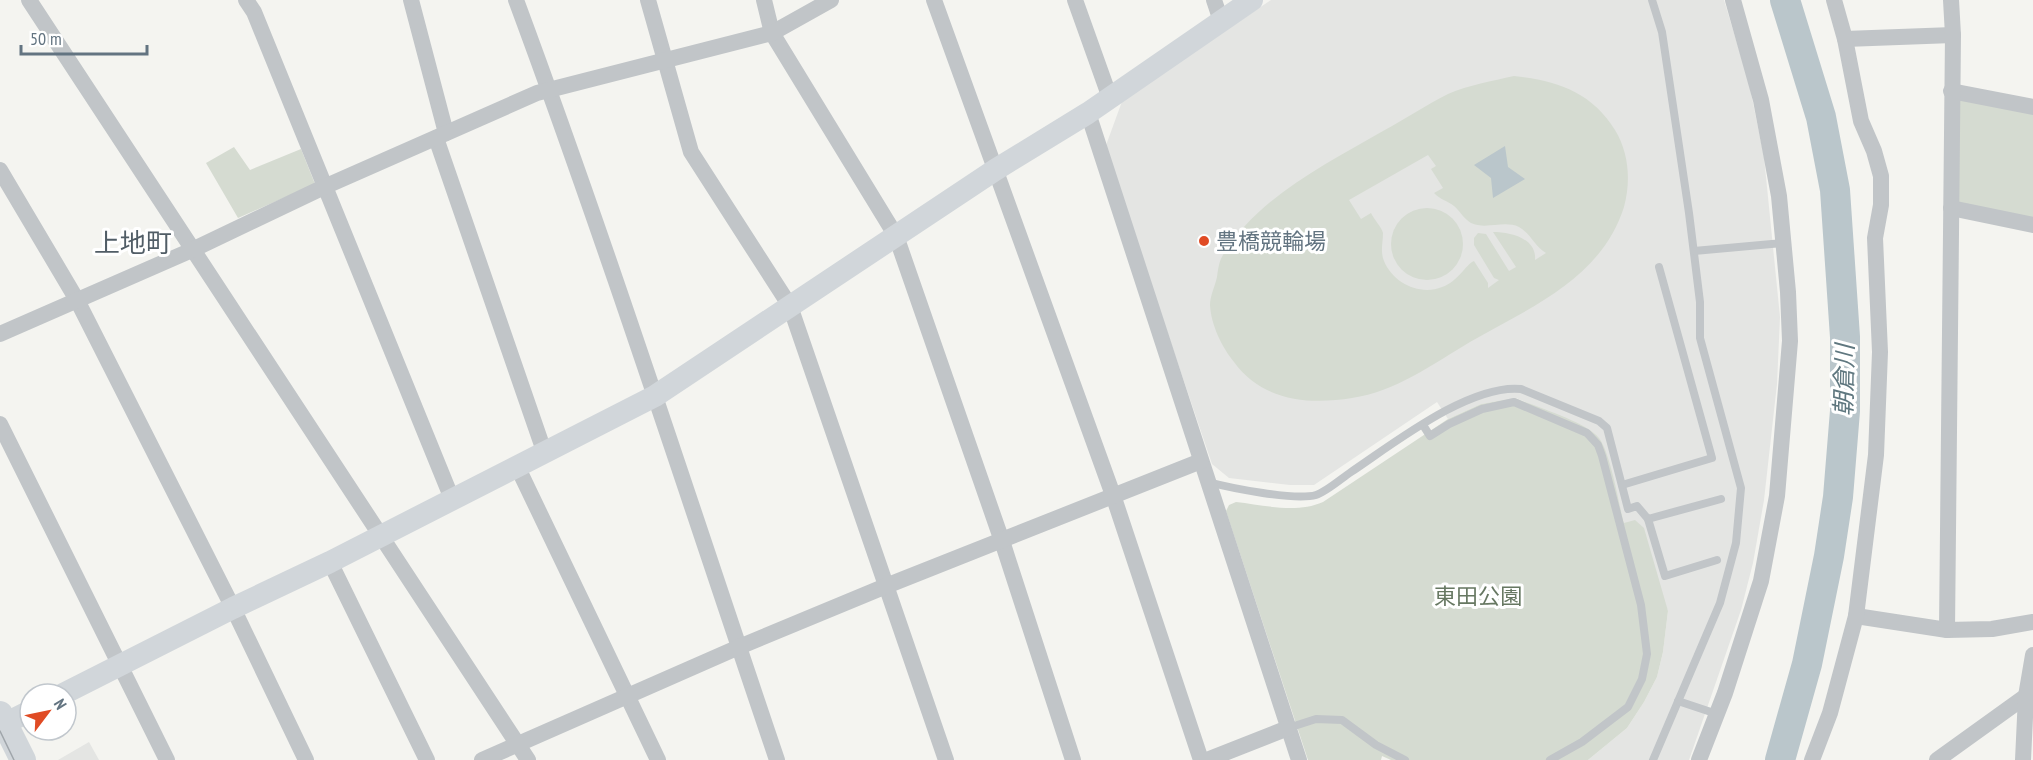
<svg xmlns="http://www.w3.org/2000/svg" width="2033" height="760" font-family="'PT Sans Narrow','Noto Sans JP',sans-serif">
  <style>
    .built { fill: #e4e5e3 }
    .green { fill: #d5dbd1; fill-rule: evenodd }
    .water { fill: #bac6cb }
    .lines { fill: none; stroke-linecap: round; stroke-linejoin: round }
    .river { stroke: #bac6cb; stroke-width: 30 }
    .lane { stroke: #c1c5c8; stroke-width: 8 }
    .street { stroke: #c1c5c8; stroke-width: 16 }
    .secondary { stroke: #d1d6da; stroke-width: 22 }
    .primary { stroke: #d1d6da; stroke-width: 26 }
    .tram { stroke: #a0a6ab; stroke-width: 1.5 }
    .poi-dot { fill: #e04b24; stroke: #fff; stroke-width: 2 }
    .labels { text-anchor: middle; dominant-baseline: central; stroke-width: 6; stroke-linejoin: round; paint-order: stroke }
    .poi-label { font-size: 22px; fill: #637481; stroke: #fff; text-anchor: start }
    .park-label { font-size: 22px; fill: #677862; stroke: #fff }
    .water-label { font-size: 24px; font-style: italic; fill: #5f777f; stroke: #fff }
    .quarter-label { font-size: 26px; fill: #515d66; stroke: #fff }
  </style>
  <rect width="100%" height="100%" fill="#f4f4f0"/>
  <g class="built">
    <polygon points="1271,0 1724,0 1749,83 1764,157 1780,317 1777,384 1764,500 1753,563 1741,610 1689,760 1588,760 1627,728 1644,702 1657,677 1663,652 1668,611 1624,523 1606,456 1600,440 1590,430 1516,398 1481,404 1448,419 1437,402 1314,485 1290,485 1229,478 1212,464 1105,148 1124,96 1183,59"/>
    <polygon points="89,742 99,760 57,760 58,760"/>
  </g>
  <g class="green">
    <path d="M 1514,76 C 1556,80 1592,92 1615,130 C 1629,153 1631,181 1624,207 C 1601,279 1531,307 1470,342 C 1433,364 1395,392 1352,398 C 1309,405 1262,401 1234,362 C 1222,347 1211,325 1210,305 C 1210,296 1215,286 1217,277 C 1218,270 1219,261 1223,255 C 1258,197 1326,164 1383,131 C 1405,119 1426,105 1448,94 C 1469,85 1492,81 1514,76 ZM 1428,155 L 1436,166 L 1431,169 L 1443,188 L 1434,193 C 1439,199 1448,201 1454,206 C 1460,211 1464,219 1471,223 C 1486,230 1504,220 1519,227 C 1531,234 1535,247 1546,253 L 1535,260 C 1537,238 1510,232 1493,232 L 1516,267 L 1509,271 L 1486,234 L 1478,233 L 1474,238 L 1474,245 L 1494,278 L 1499,280 L 1488,288 L 1488,283 L 1474,261 C 1466,264 1458,282 1442,287 C 1420,296 1393,283 1384,261 C 1380,251 1383,243 1383,233 C 1382,228 1374,219 1371,213 L 1361,219 L 1349,200 Z"/>
    <polygon points="1951,91 2033,107 2033,225 1951,208"/>
    <polygon points="234,147 250,170 301,149 315,184 238,218 206,163"/>
    <circle cx="1427" cy="244" r="36"/>
    <path d="M 1515,398 C 1536,407 1586,422 1599,438 C 1611,455 1618,501 1624,523 L 1635,520 L 1644,528 L 1668,611 L 1663,652 L 1657,677 L 1644,702 L 1627,728 L 1588,760 L 1391,760 L 1382,756 L 1381,760 L 1308,760 L 1226,511 L 1229,505 L 1236,502 C 1264,505 1296,514 1323,502 L 1448,419 L 1481,404 Z"/>
  </g>
  <polygon class="water" points="1505,146 1508,167 1525,179 1493,198 1491,178 1474,165"/>
  <g class="lines">
    <polyline class="river" points="1780,760 1807,664 1829,556 1838,497 1845,411 1845,337 1835,190 1821,117 1785,0"/>
    <g class="lane">
      <polyline points="1652,0 1662,32 1689,213 1700,302 1700,338 1741,488 1736,543 1720,603 1653,760"/>
      <polyline points="1694,251 1783,243"/>
      <polyline points="1423,425 1430,436 1449,424 1482,409 1514,402 1587,433 1598,445 1602,456 1641,605 1647,654 1642,679 1628,707 1582,742 1550,760"/>
      <path d="M 1208,482 C 1231,488 1295,501 1316,495 C 1326,492 1342,478 1351,472 C 1393,444 1469,384 1521,389 L 1599,421 L 1607,428 L 1628,509 L 1637,506 L 1648,519 L 1721,499"/>
      <polyline points="1622,485 1712,458 1659,267"/>
      <polyline points="1648,519 1665,576 1717,560"/>
      <polyline points="1678,701 1717,714"/>
      <polyline points="1288,728 1316,719 1342,720 1376,745 1405,760"/>
    </g>
    <g class="street">
      <polyline points="29,0 528,760"/>
      <polyline points="246,0 254,12 452,499"/>
      <polyline points="411,0 446,133"/>
      <path d="M 516,0 C 609,251 691,506 777,760"/>
      <polyline points="648,0 691,152 790,306 946,760"/>
      <polyline points="764,0 772,33 896,236 1002,541 1073,760"/>
      <polyline points="934,0 1113,495 1201,760"/>
      <polyline points="1075,0 1110,98"/>
      <polyline points="1214,0 1221,21"/>
      <polyline points="1845,39 1953,35"/>
      <polyline points="1951,91 2033,107"/>
      <polyline points="1088,113 1299,760"/>
      <polyline points="436,138 544,451"/>
      <polyline points="0,170 77,300 233,608 306,760"/>
      <polyline points="1951,208 2033,225"/>
      <polyline points="0,334 192,250 324,187 537,93 772,33 831,0"/>
      <polyline points="0,424 167,760"/>
      <polyline points="517,466 658,760"/>
      <polyline points="330,562 427,760"/>
      <polyline points="1856,616 1947,630 1992,629 2033,622"/>
      <polyline points="1947,630 1953,35 1951,0"/>
      <polyline points="482,760 739,647 886,586 1201,461"/>
      <polyline points="1207,760 1288,728"/>
      <polyline points="1699,760 1725,693 1761,581 1777,496 1790,341 1788,292 1779,196 1761,100 1733,0"/>
      <polyline points="1812,760 1830,713 1856,616 1876,455 1880,352 1875,238 1881,205 1881,176 1874,151 1861,121 1845,39 1834,0"/>
      <polyline points="1937,760 2026,696"/>
      <polyline points="2023,760 2026,696 2033,655"/>
    </g>
    <g class="secondary">
      <polyline points="63,694 233,608 330,562 655,396 995,170 1088,113 1252,0"/>
      <polyline points="0,726 30,711"/>
    </g>
    <polyline class="primary" points="0,714 23,760"/>
    <polyline class="tram" points="0,731 14,760"/>
  </g>
  <circle class="poi-dot" cx="1204" cy="241" r="6"/>
  <g class="labels">
    <g class="poi-label">
      <text x="1216" y="241">豊橋競輪場</text>
    </g>
    <g class="park-label">
      <text x="1478" y="596">東田公園</text>
    </g>
    <g class="water-label">
      <text transform="translate(1844 380) rotate(-89)">朝倉川</text>
    </g>
    <g class="quarter-label">
      <text x="133" y="242">上地町</text>
    </g>
  </g>
  <g transform="translate(48 712) rotate(58)"><circle r="28" fill="#ffffff" stroke="#c1c7cd" stroke-width="1.5"/>
  <path d="M0-4.5L10 22L0 15L-10 22Z" fill="#e04b24"/>
  <text y="-9" font-size="16" font-weight="bold" text-anchor="middle" fill="#637481">N</text>
  </g>
  <path d="M21 45v9h126v-9" fill="none" stroke="#637481" stroke-width="3"/>
  <text x="30" y="45" font-size="18" fill="#637481" stroke="#ffffff" stroke-width="4.5" paint-order="stroke">50 m</text>
</svg>
